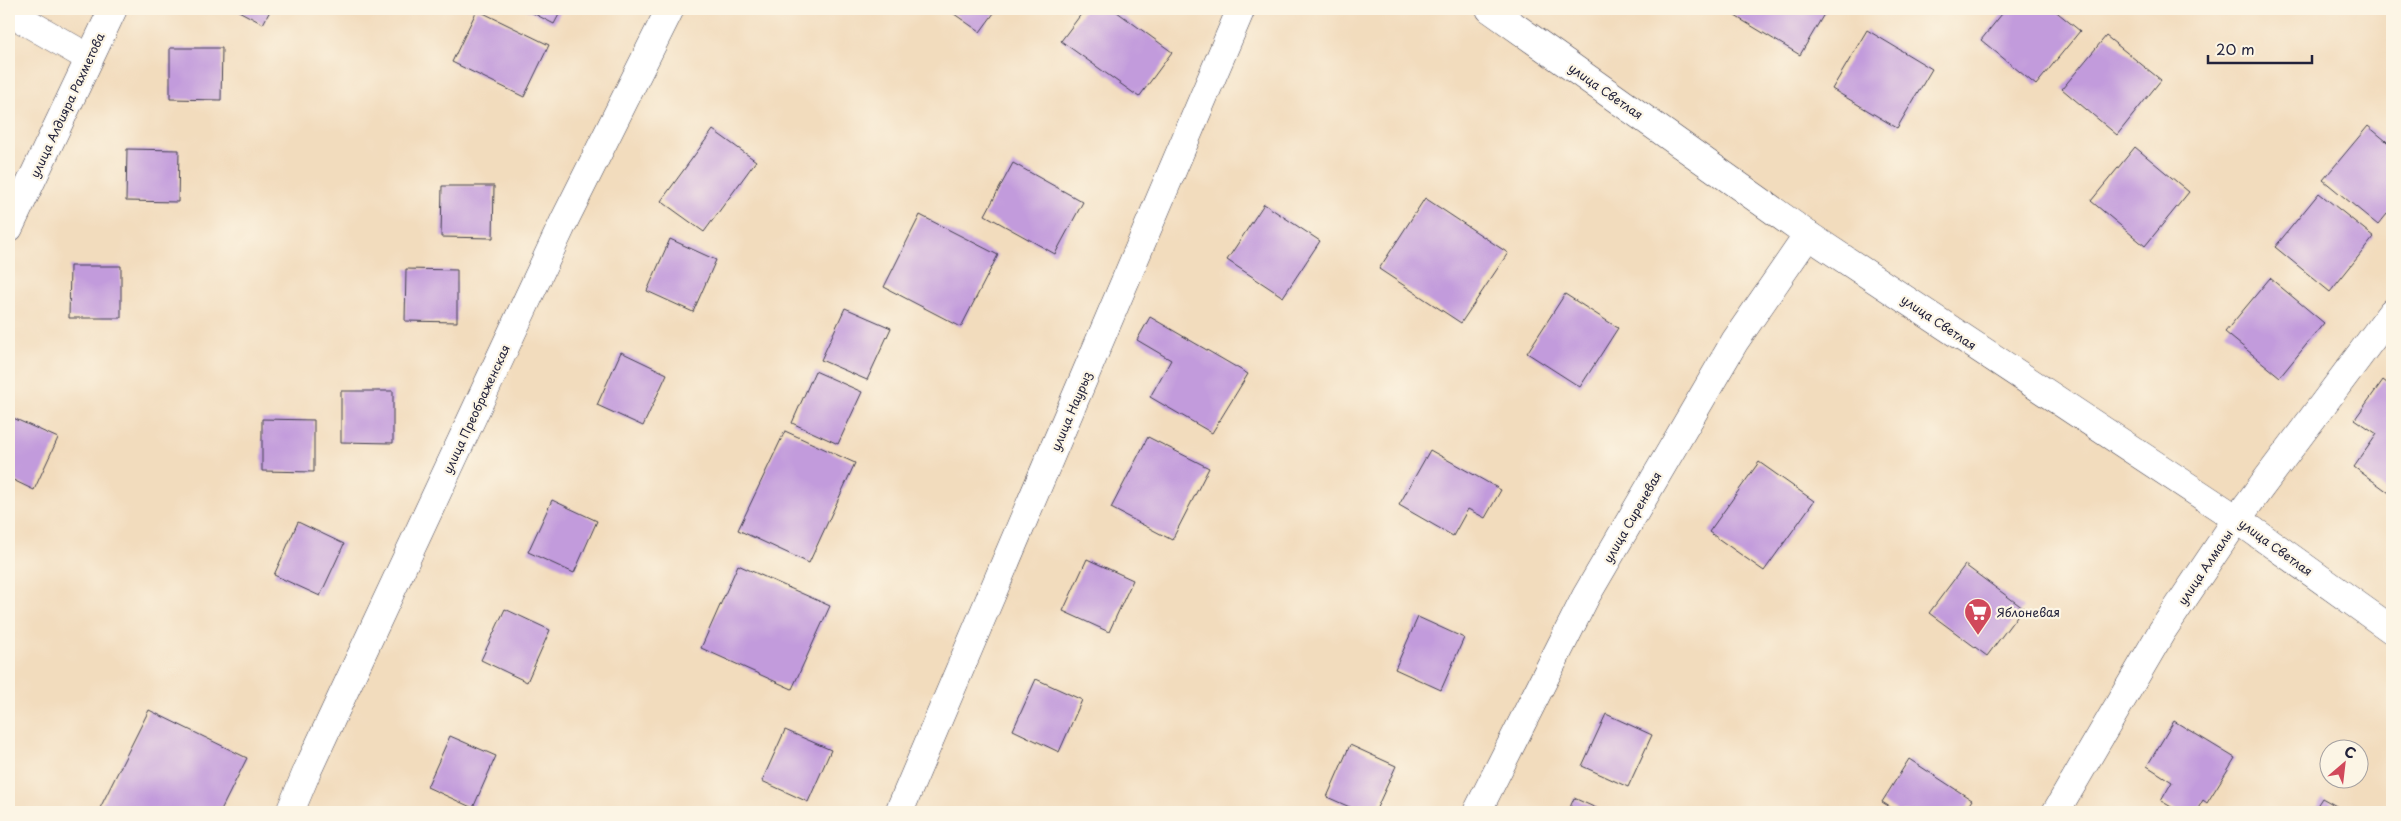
<svg xmlns="http://www.w3.org/2000/svg" width="2401" height="821" font-family="'Playpen Sans',sans-serif">
  <style>
    .building { fill: #c29bdc }
    .lines { fill: none; stroke-linecap: round; stroke-linejoin: round }
    .street-casing { stroke: #413e4e; stroke-width: 29 }
    .street { stroke: #fff; stroke-width: 28 }
    .labels { text-anchor: middle; dominant-baseline: central; stroke-width: 4.5; stroke-linejoin: round; paint-order: stroke }
    .street-label { font-size: 12px; fill: #22223b; stroke: #fcf5e5 }
    .poi-label { font-size: 12px; fill: #22223b; stroke: #fcf5e5; text-anchor: start }
  </style>
  <rect width="100%" height="100%" fill="#fcf5e5"/>
  <filter id="ink" filterUnits="userSpaceOnUse"><feTurbulence type="fractalNoise" baseFrequency=".02" numOctaves="2"/><feDisplacementMap in="SourceGraphic" scale="10" xChannelSelector="R" yChannelSelector="G"/><feConvolveMatrix kernelMatrix="1 2 1 2 8 2 1 2 1" color-interpolation-filters="sRGB"/></filter>
  <filter id="wash" filterUnits="userSpaceOnUse"><feTurbulence type="fractalNoise" baseFrequency=".0096" numOctaves="4" result="noise"/><feDisplacementMap in="SourceGraphic" scale="20" xChannelSelector="R" yChannelSelector="G"/><feGaussianBlur stdDeviation="1.12" result="paint"/><feColorMatrix in="noise" values="0 0 0 0 0 0 0 0 0 0 0 0 0 0 0 0 0 1.4 0 .05"/><feComposite in="paint" operator="in"/></filter>
  <g filter="url(#wash)">
    <rect width="100%" height="100%" fill="#f2dcbd"/>
    <g id="blocks">
      <g class="building">
        <polygon points="235,9 271,9 263,24"/>
        <polygon points="525,9 562,9 554,24"/>
        <polygon points="947,9 997,9 980,32"/>
        <polygon points="1085,9 1113,9 1172,52 1139,97 1061,41"/>
        <polygon points="1739,9 1827,9 1800,55 1735,16"/>
        <polygon points="2006,9 2053,9 2080,31 2036,85 1981,40"/>
        <polygon points="477,10 549,45 524,97 452,62"/>
        <polygon points="1867,30 1932,69 1897,128 1832,89"/>
        <polygon points="2106,36 2161,80 2117,135 2062,89"/>
        <polygon points="170,48 222,48 221,100 170,99"/>
        <polygon points="2368,126 2392,146 2392,208 2378,225 2323,180"/>
        <polygon points="713,130 756,161 704,232 661,201"/>
        <polygon points="2135,147 2189,192 2145,246 2091,201"/>
        <polygon points="127,149 179,150 178,202 126,201"/>
        <polygon points="1013,163 1083,202 1055,254 985,215"/>
        <polygon points="442,186 494,186 493,238 441,237"/>
        <polygon points="2319,193 2374,237 2330,292 2275,247"/>
        <polygon points="1425,198 1508,253 1461,323 1379,269"/>
        <polygon points="1264,204 1320,241 1283,297 1227,260"/>
        <polygon points="920,215 998,255 961,327 884,287"/>
        <polygon points="670,239 716,260 693,312 647,291"/>
        <polygon points="70,266 121,266 121,318 69,318"/>
        <polygon points="406,269 457,270 457,322 405,321"/>
        <polygon points="2270,278 2324,323 2280,377 2225,332"/>
        <polygon points="1565,294 1618,328 1580,387 1527,353"/>
        <polygon points="845,308 891,328 867,380 821,360"/>
        <polygon points="1150,317 1248,374 1212,433 1150,397 1171,360 1137,340"/>
        <polygon points="621,352 667,374 643,426 597,405"/>
        <polygon points="815,371 862,392 838,444 792,423"/>
        <polygon points="2383,380 2392,387 2392,495 2354,467 2377,434 2355,419"/>
        <polygon points="341,391 393,391 393,443 341,442"/>
        <polygon points="11,417 58,438 34,490 9,478 9,423"/>
        <polygon points="262,419 314,420 314,472 262,471"/>
        <polygon points="785,431 855,463 809,563 738,530"/>
        <polygon points="1148,437 1209,468 1172,540 1111,508"/>
        <polygon points="1430,450 1501,490 1485,518 1468,509 1453,536 1399,505"/>
        <polygon points="1759,462 1814,501 1764,571 1709,532"/>
        <polygon points="552,500 597,521 574,573 528,552"/>
        <polygon points="298,522 344,544 320,596 274,575"/>
        <polygon points="1087,559 1133,580 1109,632 1063,611"/>
        <polygon points="738,565 830,606 792,689 701,648"/>
        <polygon points="1965,565 2023,608 1987,656 1929,613"/>
        <polygon points="505,609 550,630 527,682 481,660"/>
        <polygon points="1418,617 1464,638 1441,690 1395,669"/>
        <polygon points="1036,679 1082,700 1059,752 1013,730"/>
        <polygon points="149,710 247,758 220,812 98,812"/>
        <polygon points="1606,714 1652,735 1628,787 1582,766"/>
        <polygon points="2174,721 2235,758 2207,803 2203,800 2196,812 2180,812 2161,801 2172,782 2147,766"/>
        <polygon points="785,730 831,750 808,802 762,781"/>
        <polygon points="450,736 496,756 473,808 427,787"/>
        <polygon points="1350,745 1396,766 1375,812 1361,812 1327,797"/>
        <polygon points="1909,759 1972,800 1964,812 1898,812 1882,802"/>
        <polygon points="1574,798 1605,812 1568,812"/>
        <polygon points="2322,798 2347,812 2313,812"/>
      </g>
    </g>
  </g>
  <g filter="url(#ink)">
    <use href="#blocks" fill-opacity="0" stroke="#413e4e" stroke-width="1"/>
    <g class="lines">
      <defs>
        <g id="street">
          <polyline points="1490,9 1808,235 2237,519 2392,630"/>
          <polyline points="9,12 89,58"/>
          <polyline points="9,228 113,9"/>
          <polyline points="290,812 308,769 565,219 670,9"/>
          <polyline points="899,812 1241,9"/>
          <polyline points="1477,812 1586,596 1735,341 1808,235"/>
          <polyline points="2056,812 2162,631 2237,519 2392,312"/>
        </g>
      </defs>
      <use href="#street" class="street-casing"/>
      <use href="#street" class="street"/>
    </g>
  </g>
  <defs>
    <symbol id="supermarket-pin" viewBox="-11 -11 22 30"><path d="M0 17L-7.5 6A9.5 9.5 0 1 1 7.5 6Z" fill="#d1495b" stroke="#fcf5e5"/><path d="M-6-5.5h2.5l.6 2H6L4.5 2H-2.5L-4.4-4H-6ZM-1.5 3.2a1.3 1.3 0 1 0 .1 0ZM3 3.2a1.3 1.3 0 1 0 .1 0Z" fill="#fff"/></symbol>
  </defs>
  <g fill-rule="evenodd">
    <use href="#supermarket-pin" x="1962" y="596" width="32" height="43"/>
  </g>
  <g class="labels">
    <g class="street-label">
      <text transform="translate(1606 91) rotate(35)">улица Светлая</text>
      <text transform="translate(67 105) rotate(-65)">улица Алдияра Рахметова</text>
      <text transform="translate(1939 322) rotate(34)">улица Светлая</text>
      <text transform="translate(476 409) rotate(-65)">улица Преображенская</text>
      <text transform="translate(1071 411) rotate(-67)">улица Наурыз</text>
      <text transform="translate(1632 517) rotate(-60)">улица Сиреневая</text>
      <text transform="translate(2276 547) rotate(36)">улица Светлая</text>
      <text transform="translate(2205 567) rotate(-56)">улица Алмалы</text>
    </g>
    <g class="poi-label">
      <text x="1997" y="612">Яблоневая</text>
    </g>
  </g>
  <rect width="2401" height="821" fill="none" stroke="#fcf5e5" stroke-width="30"/>
  <g transform="translate(2344 764) rotate(28)"><circle r="24" fill="#fcf5e5" stroke="#a5a1a1"/>
  <path d="M0-4L9 19L0 12L-9 19Z" fill="#d1495b"/>
  <text y="-8" font-size="14" font-weight="bold" text-anchor="middle" fill="#22223b">С</text>
  </g>
  <path d="M2208 55v8h104v-8" fill="none" stroke="#22223b" stroke-width="2.5"/>
  <text x="2216" y="55" font-size="15" fill="#22223b" stroke="#fcf5e5" stroke-width="4" paint-order="stroke">20 m</text>
</svg>
